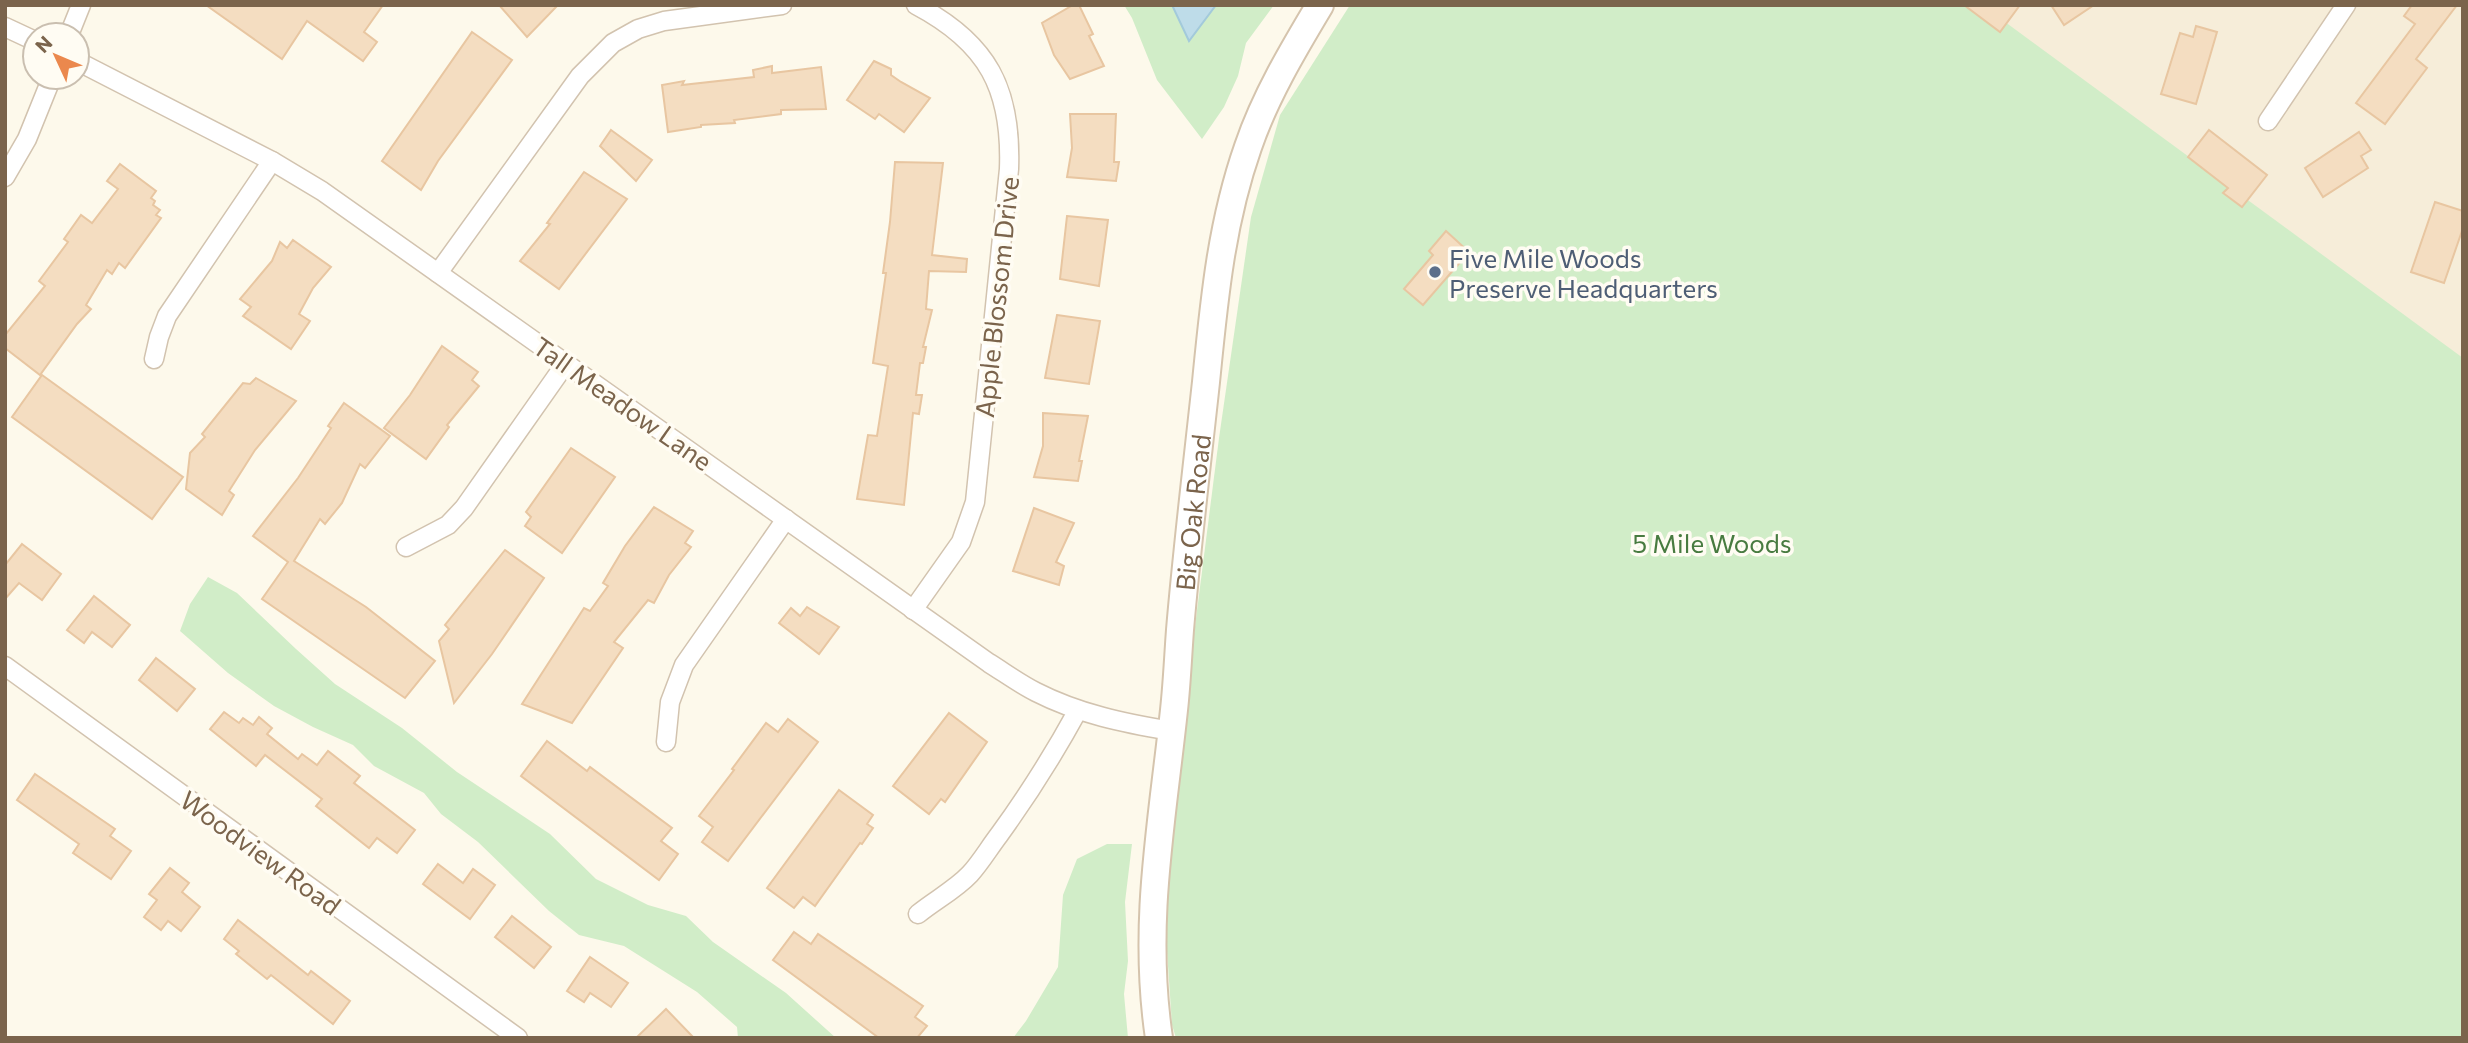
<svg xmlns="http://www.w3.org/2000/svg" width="2468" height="1043" font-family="Commissioner,sans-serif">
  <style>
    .residential { fill: #f6edd9 }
    .green { fill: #d1edc8 }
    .water { fill: #bedce9; stroke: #a3cadb; stroke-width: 2 }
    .building { fill: #f4ddc1; stroke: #e8c6a1; stroke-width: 2 }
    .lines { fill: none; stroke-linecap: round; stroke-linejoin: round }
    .street-casing { stroke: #d2c3af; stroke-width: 21 }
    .secondary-casing { stroke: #d5c4ad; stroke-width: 30 }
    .street { stroke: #fff; stroke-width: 18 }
    .secondary { stroke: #fff; stroke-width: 26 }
    .service-dot { fill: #5c6f8a; stroke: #fffcf3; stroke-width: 2.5 }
    .labels { text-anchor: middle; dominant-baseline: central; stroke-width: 7; stroke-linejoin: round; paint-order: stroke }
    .service-label { font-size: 26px; fill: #4e5e75; stroke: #fffcf3; text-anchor: start }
    .street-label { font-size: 26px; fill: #7b644c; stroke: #fffcf3 }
    .park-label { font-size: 26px; fill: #487b40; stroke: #fffcf3 }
  </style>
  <rect width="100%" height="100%" fill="#fdf9eb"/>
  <polygon class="residential" points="1921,5 2463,5 2463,402"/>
  <g class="green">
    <polygon points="1124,5 1274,5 1246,43 1238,76 1224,107 1202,139 1157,80 1132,18"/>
    <polygon points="1350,5 1982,5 2463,358 2463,1038 1176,1038 1172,1025 1165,921 1173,799 1219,438 1251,217 1280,115"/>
    <polygon points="208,577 237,593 296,649 335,684 402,728 457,772 550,834 596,879 648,905 686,916 713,942 786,993 836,1038 738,1038 737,1027 697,992 624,946 579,935 549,911 478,842 441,814 424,793 374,766 353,745 313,727 274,706 228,673 180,631 190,604"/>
    <polygon points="1107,844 1132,844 1125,902 1128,961 1124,994 1128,1038 1013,1038 1026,1021 1058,967 1063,895 1077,859"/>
  </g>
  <polygon class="water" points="1172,5 1216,5 1189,41"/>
  <g class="building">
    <polygon points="206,5 383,5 364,32 377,42 363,61 307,21 282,59"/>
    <polygon points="499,5 558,5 527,37"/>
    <polygon points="1073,5 1079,5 1093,34 1089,36 1104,66 1070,79 1054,55 1042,23"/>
    <polygon points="1964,5 2020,5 2000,32"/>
    <polygon points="2051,5 2094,5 2064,25"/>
    <polygon points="2412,5 2457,5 2416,59 2427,68 2385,124 2356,103 2415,24 2404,16"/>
    <polygon points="2196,26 2217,32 2196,104 2161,94 2180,33 2193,37"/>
    <polygon points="472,32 512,60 438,161 421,190 382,161"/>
    <polygon points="874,61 891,69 891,75 901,82 930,98 904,132 879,114 875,119 847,100"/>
    <polygon points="772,66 772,73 821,67 826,109 781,110 781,114 734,120 735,123 701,125 701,127 668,132 662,85 684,81 682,85 754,77 753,70"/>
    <polygon points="1070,114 1116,114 1114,162 1119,162 1116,181 1067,177 1072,148"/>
    <polygon points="611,130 652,160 636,181 600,146"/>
    <polygon points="2209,130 2267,175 2242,207 2223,193 2228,188 2188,157"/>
    <polygon points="2359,132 2371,150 2361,156 2368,168 2323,197 2305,168"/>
    <polygon points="895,162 943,163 932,255 967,259 966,272 929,271 926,309 932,310 923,347 926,347 923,363 920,363 916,395 922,395 919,414 913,413 904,505 857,499 868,435 877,436 888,366 873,363 886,273 883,273 890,222"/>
    <polygon points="120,164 156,191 151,198 155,201 153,205 160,210 156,215 161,218 125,268 119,263 112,274 107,270 86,305 91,309 77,324 40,375 5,348 5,335 45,286 39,281 68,242 64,239 81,215 92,223 118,189 107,181"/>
    <polygon points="584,172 627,199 559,289 520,261 550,224 547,223"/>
    <polygon points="2435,202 2463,211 2463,228 2444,283 2411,272"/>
    <polygon points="1067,216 1108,220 1099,286 1060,279"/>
    <polygon points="1446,231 1469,252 1423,305 1404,289 1433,255 1429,251"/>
    <polygon points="293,240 331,267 313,288 299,314 310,321 291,349 243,316 251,307 240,299 272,261 280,242 287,248"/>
    <polygon points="1057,315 1100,321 1089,384 1045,378"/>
    <polygon points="442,346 478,372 472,380 479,386 447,425 449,427 426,459 384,428 410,395"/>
    <polygon points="42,375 183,477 152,519 12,417"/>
    <polygon points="256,378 296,401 255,450 229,491 234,495 222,515 186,489 190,453 205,437 202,434 243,383 250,384"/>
    <polygon points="344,403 390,436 365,468 360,464 342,503 325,524 320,519 294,561 366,607 435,661 405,698 262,599 288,562 253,536 298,478 331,428 328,426"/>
    <polygon points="1043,413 1088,416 1079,461 1082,461 1078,481 1034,477 1043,446"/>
    <polygon points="571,448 615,477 562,553 525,526 531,517 526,512"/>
    <polygon points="654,507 693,531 685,543 691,547 669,575 654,603 648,600 614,642 623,648 572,723 522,704 584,608 590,611 608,586 603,583 625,546"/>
    <polygon points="1034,508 1074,523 1056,562 1064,566 1059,585 1013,571"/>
    <polygon points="22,544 61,574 42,600 19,583 5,599 5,565"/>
    <polygon points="505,550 544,578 492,654 454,703 439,641 449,629 445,625"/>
    <polygon points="94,596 130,625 112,647 92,632 84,643 67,630"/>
    <polygon points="807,607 839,627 819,654 779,623 791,608 800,616"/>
    <polygon points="156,658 195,689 177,711 139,680"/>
    <polygon points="224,712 239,723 243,718 253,725 259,717 272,728 267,734 298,759 302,754 317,765 328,751 360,776 354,783 415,830 397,853 377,838 369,848 316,806 322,799 265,755 256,766 210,729"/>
    <polygon points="949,713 987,742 945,802 941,799 929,814 893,786"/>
    <polygon points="788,719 818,742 728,861 702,842 713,827 699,816 734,770 732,769 766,723 778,732"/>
    <polygon points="547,741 587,771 590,767 672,828 661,841 678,854 659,880 521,776"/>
    <polygon points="35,774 115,829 110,836 131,851 111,879 73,853 79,844 17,800"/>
    <polygon points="839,790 873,815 867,824 873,828 862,844 860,843 815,906 803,897 794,908 767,888"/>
    <polygon points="438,864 463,883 473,869 495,885 470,919 423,884"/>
    <polygon points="170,868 189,883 182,892 200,907 181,931 168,921 161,930 144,917 157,900 149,894"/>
    <polygon points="512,916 551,947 534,968 495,937"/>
    <polygon points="238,920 308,975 311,971 350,1001 333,1024 271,975 267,979 236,954 239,951 224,939"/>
    <polygon points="794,932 811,944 818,934 923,1006 915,1017 927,1026 917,1038 879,1038 773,960"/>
    <polygon points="590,957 628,983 611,1007 590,993 584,1002 567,991"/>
    <polygon points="666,1009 694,1038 636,1038"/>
  </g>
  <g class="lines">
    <defs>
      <g id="street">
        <polyline points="5,27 35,41"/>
        <polyline points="69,35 81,5"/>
        <path d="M 77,61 L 272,161 L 322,191 L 989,663 C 1005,673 1020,684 1036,692 C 1079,714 1124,723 1171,731"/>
        <polyline points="2268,121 2346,5"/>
        <polyline points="5,177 27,139 52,77"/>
        <polyline points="438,273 580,76 613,43 638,29 664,21 782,5"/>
        <polyline points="154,359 159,337 167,316 272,161"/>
        <polyline points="406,547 448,525 464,508 566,363"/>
        <path d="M 913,610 L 961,542 L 975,502 L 1009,169 C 1012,89 988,43 916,5"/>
        <polyline points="5,666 518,1038"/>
        <polyline points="666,742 670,702 684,665 786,519"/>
        <path d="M 918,914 C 935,900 955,890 970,874 C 981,862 989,848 999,835 C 1028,795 1054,754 1078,710"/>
      </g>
      <g id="secondary">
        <path id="s1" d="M 1159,1038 C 1142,924 1162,823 1174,710 C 1177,683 1178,657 1180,630 C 1187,547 1197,465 1206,382 C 1214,301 1221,224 1248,147 C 1265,97 1293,50 1320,5"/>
      </g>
    </defs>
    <use href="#street" class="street-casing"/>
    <use href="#secondary" class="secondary-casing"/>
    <use href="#street" class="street"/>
    <use href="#secondary" class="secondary"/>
  </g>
  <circle class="service-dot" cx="1435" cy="272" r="7"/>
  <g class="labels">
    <g class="service-label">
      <text x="1449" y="257">Five Mile Woods<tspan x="1449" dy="30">Preserve Headquarters</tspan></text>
    </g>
    <g class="street-label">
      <text transform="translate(996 297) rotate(-84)">Apple Blossom Drive</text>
      <text transform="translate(623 403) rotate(35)">Tall Meadow Lane</text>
      <text stroke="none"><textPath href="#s1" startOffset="528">Big Oak Road</textPath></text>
      <text transform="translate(261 852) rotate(36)">Woodview Road</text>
    </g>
    <g class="park-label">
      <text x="1712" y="542">5 Mile Woods</text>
    </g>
  </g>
  <rect width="2468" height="1043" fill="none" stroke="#7b644c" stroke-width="14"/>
  <g transform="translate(56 56) rotate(314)"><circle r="33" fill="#fffcf3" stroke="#cabfb0" stroke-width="2"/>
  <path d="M0-5L12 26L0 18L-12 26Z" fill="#eb884d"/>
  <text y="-10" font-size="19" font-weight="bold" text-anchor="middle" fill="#7b644c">N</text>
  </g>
</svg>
